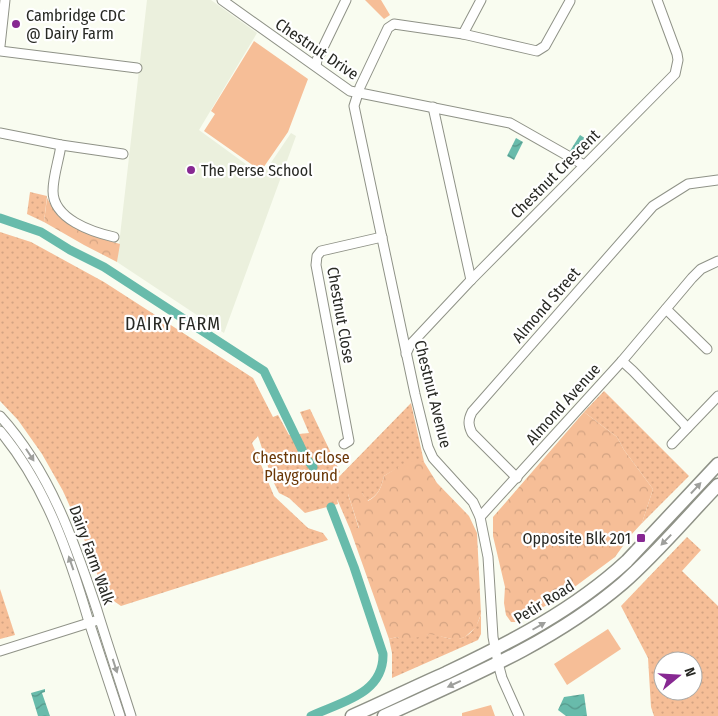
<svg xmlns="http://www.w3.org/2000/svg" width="718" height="716" font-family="'Fira Sans Condensed',sans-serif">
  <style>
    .built { fill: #ebf0dd }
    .grass { fill: url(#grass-dots); fill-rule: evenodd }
    .forest { fill: url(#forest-crowns) }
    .garden { fill: #f6be97 }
    .water { fill: url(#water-waves) }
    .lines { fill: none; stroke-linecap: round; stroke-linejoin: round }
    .canal { stroke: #68bbab; stroke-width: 9 }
    .street-casing { stroke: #8f9287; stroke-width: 11 }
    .secondary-casing { stroke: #8f9287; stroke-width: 15 }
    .street { stroke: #fff; stroke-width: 9 }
    .secondary { stroke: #fff; stroke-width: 12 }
    .oneway { fill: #9e9f9c }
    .poi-dot { fill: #872892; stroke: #fff; stroke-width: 2 }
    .labels { text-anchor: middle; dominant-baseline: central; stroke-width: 4.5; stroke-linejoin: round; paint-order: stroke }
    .poi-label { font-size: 16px; fill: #282924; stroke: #fff; text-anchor: start }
    .street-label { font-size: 16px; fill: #282924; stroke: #fff }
    .park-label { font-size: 16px; fill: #6a3706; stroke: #fff }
    .neighbourhood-label { font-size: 18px; letter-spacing: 1px; fill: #282924; stroke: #fff }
  </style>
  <defs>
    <pattern id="grass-dots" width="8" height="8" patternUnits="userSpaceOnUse" patternTransform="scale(1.25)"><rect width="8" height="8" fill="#f6be97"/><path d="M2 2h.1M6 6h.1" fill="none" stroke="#d3a382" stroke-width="1.8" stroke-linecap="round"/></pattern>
    <pattern id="forest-crowns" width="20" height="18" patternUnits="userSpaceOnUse" patternTransform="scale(1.25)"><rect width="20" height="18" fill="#f6be97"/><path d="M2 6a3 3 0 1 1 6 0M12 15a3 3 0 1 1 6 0" fill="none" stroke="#d3a382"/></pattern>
    <pattern id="water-waves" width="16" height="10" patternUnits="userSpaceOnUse" patternTransform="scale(1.25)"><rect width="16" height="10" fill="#68bbab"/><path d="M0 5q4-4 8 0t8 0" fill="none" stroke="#56988b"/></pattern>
  </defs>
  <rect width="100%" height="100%" fill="#f9fcf0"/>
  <polygon class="built" points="147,0 211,0 257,33 199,130 262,176 291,133 296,136 224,333 117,262"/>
  <g class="grass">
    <polygon points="30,192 47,196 44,222 27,214"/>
    <path d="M 0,232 L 31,242 L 104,282 L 253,378 L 273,417 L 278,415 L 289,435 L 309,433 L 300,412 L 310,409 L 340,472 L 330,481 L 331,485 L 411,403 L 424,462 C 407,461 399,467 384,476 C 381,488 379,495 367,501 L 362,493 L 348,494 L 359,529 L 350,529 L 337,499 L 338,504 L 305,513 L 289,498 L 279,493 L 272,479 L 258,436 L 252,443 L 274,496 L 308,528 L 323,533 L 328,540 L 121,606 L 105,595 L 81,531 L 63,491 L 42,454 L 18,420 L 0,401 Z"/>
    <polygon points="604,391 689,476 642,523 653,489 624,450 617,437 584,412"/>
    <path d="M 687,537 L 701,550 L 682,571 L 718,606 L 718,716 L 654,716 L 651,707 L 648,658 L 621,606 ZM 663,661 L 693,661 L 693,691 L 663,691 Z"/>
    <polygon points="0,589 15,635 0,639"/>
    <path d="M 481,614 L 481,634 L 478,640 L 392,678 L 392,653 L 389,639 L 397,637 C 410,643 419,633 432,634 C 437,634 442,637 447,638 C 466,643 476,630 481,614 Z"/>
  </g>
  <g class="forest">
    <path d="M 47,198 C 63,229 89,235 120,244 L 117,262 L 84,245 L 44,222 Z"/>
    <polygon points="584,412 617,437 624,450 653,489 642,523 630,536 615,557 561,597 517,622 511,622 506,615 504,603 505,587 493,536 493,517"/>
    <path d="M 412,461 L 424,462 L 437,483 L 469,516 L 477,533 L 481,614 L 476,627 L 465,637 L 456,640 L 430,634 L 411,639 L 403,640 L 397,637 L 389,639 L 350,529 L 359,528 L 348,494 L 354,488 L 362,493 L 368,501 C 379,495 381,488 384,476 L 398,467 Z"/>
  </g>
  <g class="garden">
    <polygon points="365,0 381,0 390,15 384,19"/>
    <polygon points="254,41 308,79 288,132 261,171 204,131 215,114 211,111"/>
    <polygon points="608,629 621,649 567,685 554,664"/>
    <polygon points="491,705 495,716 462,716 462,713"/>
  </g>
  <g class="water">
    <polygon points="580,135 591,142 582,156 570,151"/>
    <polygon points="516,138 523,142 514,160 507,156"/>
    <polygon points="45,689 45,692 42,693 50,716 38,716 31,693"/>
    <polygon points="584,694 587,716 566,716 558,710 564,697"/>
  </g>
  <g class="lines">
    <g class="canal">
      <polyline points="0,218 41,232 70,250 104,267 264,371 306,458 313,467"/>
      <path d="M 311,716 C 341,702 384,694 383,654 L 354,567 L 331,507"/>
    </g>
    <defs>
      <g id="street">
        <polyline points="222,0 350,91 510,123 584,165"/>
        <polyline points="463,34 481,0"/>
        <polyline points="0,46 5,0"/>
        <polyline points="0,51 137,68"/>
        <polyline points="316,66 317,60 346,0"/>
        <polyline points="433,107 471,280"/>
        <polyline points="0,133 61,145 123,154"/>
        <path d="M 61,145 C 59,160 53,176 53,191 C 53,219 92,232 114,237"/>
        <polyline points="666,309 707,349"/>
        <polyline points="406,354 410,345 471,280 675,74 678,60 677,54 657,0"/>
        <polyline points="622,361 633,371 683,423 687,428"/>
        <path d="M 0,416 C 50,471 74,541 97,610 C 108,646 120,681 131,716"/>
        <path d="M 0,431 C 46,486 69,554 89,622 C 99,653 110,685 120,716"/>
        <polyline points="344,444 349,441 316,265 317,256 321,251 382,237"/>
        <polyline points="672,444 718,396"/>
        <path d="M 517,478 L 472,433 C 468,425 468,420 472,412 L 653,206 L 688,184 L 718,180"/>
        <polyline points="480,517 622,361 692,278 701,269 718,261"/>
        <polyline points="0,651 95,621"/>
        <polyline points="519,716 502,678 498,663 493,637 488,557 480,517 473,502 433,458 428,447 415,394 354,106 360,87 388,28 394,24 463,34 537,51 545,46 570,1"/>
      </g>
      <g id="secondary">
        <path d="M 352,716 C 384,702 414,687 446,673 C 511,642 574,610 627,561 L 718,464"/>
        <path d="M 384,716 C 467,678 553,643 623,583 C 657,553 687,517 718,485"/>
      </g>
    </defs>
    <use href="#street" class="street-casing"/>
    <use href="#secondary" class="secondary-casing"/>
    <use href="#street" class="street"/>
    <use href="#secondary" class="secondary"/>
  </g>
  <defs><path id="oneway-solid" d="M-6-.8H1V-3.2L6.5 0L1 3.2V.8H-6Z" transform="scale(1.25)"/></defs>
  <g class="oneway">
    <use href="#oneway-solid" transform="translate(30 455) rotate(57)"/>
    <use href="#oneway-solid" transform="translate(696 488) rotate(-47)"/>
    <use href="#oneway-solid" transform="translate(666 540) rotate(134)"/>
    <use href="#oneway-solid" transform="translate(71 563) rotate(-109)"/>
    <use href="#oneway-solid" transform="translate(539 626) rotate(-30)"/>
    <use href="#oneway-solid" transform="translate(115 666) rotate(72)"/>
    <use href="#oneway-solid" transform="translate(454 684) rotate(155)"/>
  </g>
  <g class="poi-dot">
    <circle cx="16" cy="24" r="5"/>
    <circle cx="191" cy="170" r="5"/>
    <rect x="636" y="533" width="10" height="10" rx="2.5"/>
  </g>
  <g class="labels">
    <g class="poi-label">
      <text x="26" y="15">Cambridge CDC<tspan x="26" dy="18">@ Dairy Farm</tspan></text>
      <text x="201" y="170">The Perse School</text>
      <text x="631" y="538" text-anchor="end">Opposite Blk 201</text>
    </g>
    <g class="street-label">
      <text transform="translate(317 49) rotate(34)">Chestnut Drive</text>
      <text transform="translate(555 174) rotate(-45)">Chestnut Crescent</text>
      <text transform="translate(546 305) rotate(-49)">Almond Street</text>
      <text transform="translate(341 315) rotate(80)">Chestnut Close</text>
      <text transform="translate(433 394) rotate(76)">Chestnut Avenue</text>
      <text transform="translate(563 404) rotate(-48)">Almond Avenue</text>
      <text transform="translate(92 555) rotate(70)">Dairy Farm Walk</text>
      <text transform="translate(544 602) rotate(-32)">Petir Road</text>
    </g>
    <g class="park-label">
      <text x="301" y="457">Chestnut Close<tspan x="301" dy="18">Playground</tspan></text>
    </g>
    <g class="neighbourhood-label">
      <text x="173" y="324">DAIRY FARM</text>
    </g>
  </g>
  <g transform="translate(678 676) rotate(72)"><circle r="24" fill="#ffffff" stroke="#a9a9a7"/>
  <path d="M0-4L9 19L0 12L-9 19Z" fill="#872892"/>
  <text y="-8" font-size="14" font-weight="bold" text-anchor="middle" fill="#282924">N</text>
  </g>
</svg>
